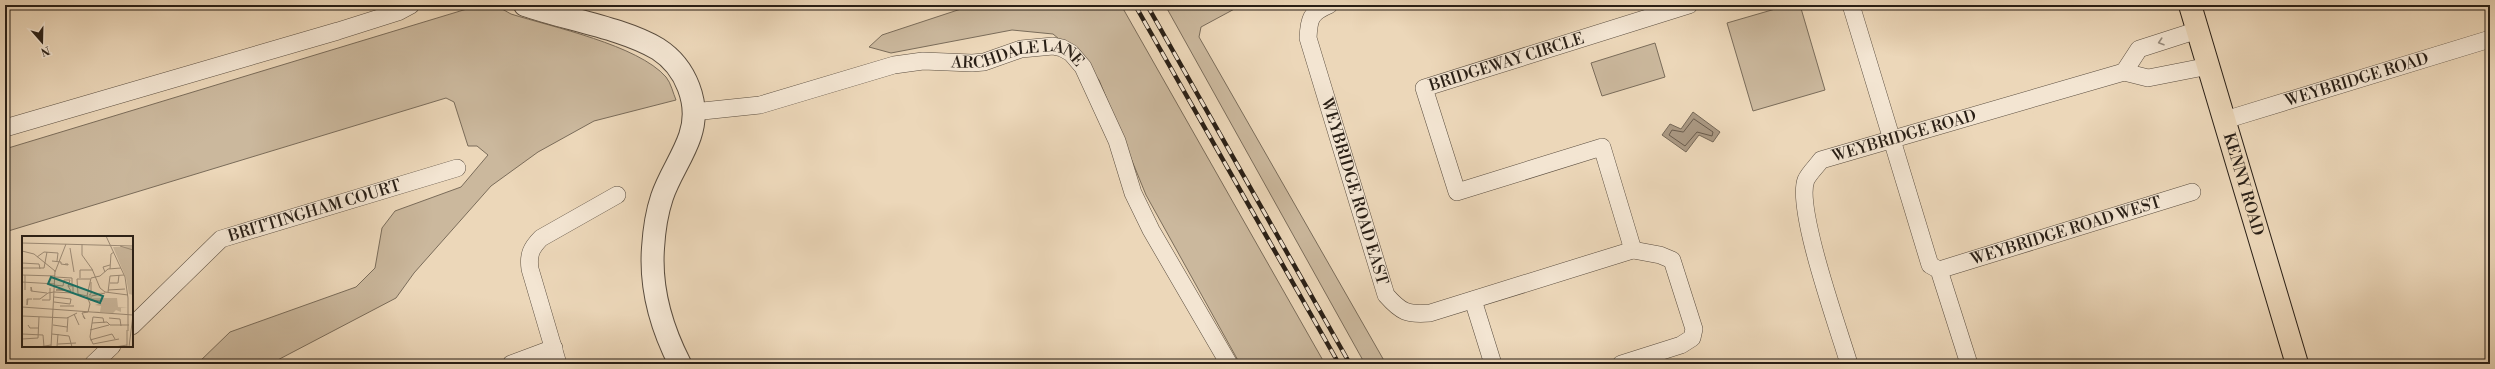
<svg xmlns="http://www.w3.org/2000/svg" width="2495" height="369" font-family="'Libre Bodoni',serif">
  <style>
    .green { fill: #cbb89d; stroke: #7a6c5a }
    .water { fill: #aa9882; stroke: #766857 }
    .lines { fill: none; stroke-linecap: round; stroke-linejoin: round }
    .shore { stroke: #6a5c4c; stroke-width: 1 }
    .minor-casing { stroke: #5a4d3f; stroke-width: 18 }
    .tertiary-casing { stroke: #5a4d3f; stroke-width: 24 }
    .primary-casing { stroke: #291f16; stroke-width: 24 }
    .minor { stroke: #f3e5d2; stroke-width: 17 }
    .tertiary { stroke: #f3e5d2; stroke-width: 22 }
    .primary { stroke: #ecd7b9; stroke-width: 22 }
    .rail-casing { stroke: #291f16; stroke-width: 4.5 }
    .rail { stroke: #f3e5d2; stroke-width: 3; stroke-dasharray: 9; stroke-linecap: butt }
    .oneway { stroke: #988c7d }
    .labels { text-anchor: middle; dominant-baseline: central; stroke-width: 3; stroke-linejoin: round; paint-order: stroke }
    .street-label { font-size: 16px; fill: #291f16; stroke: #f3e5d2 }
    .inset-road { fill: none; stroke: #9e8d78; stroke-width: 1 }
    .view { fill: #0f766e; fill-opacity: 0.15; stroke: #0f766e; stroke-width: 2 }
    .inset-edge { fill: none; stroke: #291f16; stroke-width: 2 }
  </style>
  <rect width="100%" height="100%" fill="#ecd7b9"/>
  <filter id="stains"><feTurbulence type="fractalNoise" baseFrequency=".005" numOctaves="4"/><feColorMatrix values="0 0 0 0 .2 0 0 0 0 .09 0 0 0 0 .02 0 0 0 .5 -.17"/></filter>
  <radialGradient id="worn" r=".72"><stop offset=".6" stop-color="#630" stop-opacity="0"/><stop offset="1" stop-color="#630" stop-opacity=".3"/></radialGradient>
  <g class="green">
    <path d="M 480,5 L 495,5 L 511,14 C 552,27 638,45 666,77 C 671,83 673,93 676,100 L 594,121 L 538,152 L 491,186 L 414,273 L 396,298 L 270,364 L 197,364 L 230,332 L 356,287 L 375,268 L 382,228 L 395,211 L 461,187 L 488,155 L 477,146 L 468,146 L 454,102 L 446,98 L 5,232 L 5,149 Z"/>
    <polygon points="973,5 1121,5 1325,364 1240,364 1146,195 1099,80 1076,53 1053,34 1012,30 891,53 869,47 882,35"/>
    <polygon points="1165,5 1240,6 1201,27 1199,37 1386,364 1365,364"/>
    <polygon points="1789,5 1800,5 1825,90 1753,111 1727,23"/>
    <polygon points="1655,43 1665,77 1602,96 1591,63"/>
  </g>
  <polygon class="water" points="1693,112 1720,132 1713,142 1699,135 1686,152 1662,135 1670,124 1681,129"/>
  <g class="lines">
    <polygon class="shore" points="1694,119 1713,132 1712,136 1697,132 1685,146 1669,135 1672,130 1683,132"/>
    <defs>
      <g id="minor">
        <path id="s1" d="M 1329,5 C 1310,13 1309,19 1308,38 L 1386,295 C 1401,312 1407,315 1430,313 L 1633,250 L 1660,255 L 1672,260 L 1694,329 L 1692,338 L 1681,345 L 1621,364"/>
        <polyline points="1851,5 1930,265 1939,270 1969,364"/>
        <polyline points="2124,72 2139,49 2198,30"/>
        <path id="s2" d="M 693,112 L 760,105 L 894,65 L 923,61 L 972,63 L 984,62 L 1021,49 L 1053,46 L 1062,48 L 1071,53 L 1083,67 L 1117,141 L 1133,193 L 1151,230 L 1229,364"/>
        <path id="s3" d="M 2225,120 L 2490,39"/>
        <polyline points="5,128 338,31 398,12 411,5"/>
        <path id="s4" d="M 1633,250 L 1602,147 L 1457,192 L 1424,88 L 1689,5"/>
        <path id="s5" d="M 1939,270 L 2192,192"/>
        <polyline points="1473,300 1493,364"/>
        <path id="s6" d="M 132,326 L 221,239 L 457,168"/>
        <polyline points="93,364 112,346"/>
        <polyline points="511,364 554,348"/>
        <path d="M 558,364 L 530,269 C 528,255 531,248 541,238 L 617,195"/>
        <path id="s7" d="M 1849,364 C 1839,330 1795,208 1806,180 C 1809,173 1817,166 1821,160 L 2124,72 L 2148,78 L 2209,66"/>
      </g>
      <path id="tertiary" d="M 525,5 C 565,19 623,28 658,49 C 686,67 701,104 690,136 C 683,157 669,176 662,197 C 657,212 654,231 653,248 C 650,290 661,327 680,364"/>
      <g id="primary">
        <path id="s8" d="M 2190,5 L 2297,364"/>
      </g>
    </defs>
    <use href="#minor" class="minor-casing"/>
    <use href="#tertiary" class="tertiary-casing"/>
    <use href="#primary" class="primary-casing"/>
    <use href="#minor" class="minor"/>
    <use href="#tertiary" class="tertiary"/>
    <use href="#primary" class="primary"/>
    <defs>
      <g id="rail">
        <polyline points="1135,5 1339,364"/>
        <polyline points="1147,5 1350,364"/>
      </g>
    </defs>
    <use href="#rail" class="rail-casing"/>
    <use href="#rail" class="rail"/>
  </g>
  <defs><path id="oneway-chevron" d="M-2-3.5L2.5 0L-2 3.5" fill="none" stroke-width="1.6" stroke-linecap="round" stroke-linejoin="round"/></defs>
  <use class="oneway" href="#oneway-chevron" transform="translate(2161 42) rotate(162)"/>
  <g class="labels">
    <g class="street-label">
      <text stroke="none"><textPath href="#s4" startOffset="455">BRIDGEWAY CIRCLE</textPath></text>
      <text stroke="none"><textPath href="#s2" startOffset="334">ARCHDALE LANE</textPath></text>
      <text stroke="none"><textPath href="#s3" startOffset="138">WEYBRIDGE ROAD</textPath></text>
      <text stroke="none"><textPath href="#s7" startOffset="302">WEYBRIDGE ROAD</textPath></text>
      <text stroke="none"><textPath href="#s8" startOffset="187">KENNY ROAD</textPath></text>
      <text stroke="none"><textPath href="#s1" startOffset="203">WEYBRIDGE ROAD EAST</textPath></text>
      <text stroke="none"><textPath href="#s6" startOffset="222">BRITTINGHAM COURT</textPath></text>
      <text stroke="none"><textPath href="#s5" startOffset="133">WEYBRIDGE ROAD WEST</textPath></text>
    </g>
  </g>
  <g transform="translate(22 236)">
    <rect width="111" height="111" fill="#ecd7b9"/>
    <path d="M 91,11 L 111,11 L 111,59 L 107,58 L 104,42 ZM 81,56 L 76,59 L 70,60 L 70,62 L 95,62 L 96,71 L 106,72 L 99,72 L 99,76 L 94,74 L 91,77 L 76,76 L 67,74 L 78,76 L 79,70 L 73,69 L 81,66 L 68,64 L 65,60 Z" fill="#cbb89d"/>
    <path class="inset-road" d="M 84,0 L 103,41 L 106,62 L 106,95M 0,7 L 111,10M 60,8 L 60,19 L 70,33 L 78,52 L 83,56 L 106,59M 98,10 L 111,14M 48,12 L 52,36M 0,15 L 12,18 L 33,35 L 29,111M 15,21 L 22,16 L 36,17 L 35,25M 30,25 L 39,26 L 39,28 L 46,29 L 46,28 L 43,28M 0,27 L 17,28 L 18,33M 0,32 L 22,32 L 25,16M 88,33 L 89,18 L 92,16M 33,36 L 44,8M 83,36 L 81,31 L 88,29M 0,39 L 33,40M 33,41 L 50,42 L 50,50M 58,42 L 58,34 L 71,34M 0,46 L 33,48M 88,47 L 96,47 L 97,39M 32,49 L 41,50 L 42,44 L 48,44 L 46,50M 40,53 L 34,54 L 49,55 L 46,50M 3,54 L 3,39M 86,54 L 103,53M 10,55 L 9,51 L 9,55 L 25,57M 32,56 L 51,57 L 51,50 L 46,50M 86,56 L 88,40 L 102,39M 67,59 L 69,58 L 69,46M 65,60 L 69,42 L 78,40 L 86,33 L 99,32M 65,60 L 56,58 L 55,43 L 68,43M 70,60 L 83,57M 6,63 L 5,69 L 5,63 L 10,63M 11,63 L 18,63 L 26,57 L 32,56M 20,64 L 28,64 L 28,52M 68,64 L 80,65M 32,66 L 48,68 L 49,63 L 32,61M 38,70 L 52,70M 0,71 L 111,79M 52,78 L 57,89M 0,80 L 45,82 L 55,77M 61,80 L 63,83 L 60,77 L 66,76 L 68,68 L 65,60M 87,82 L 98,83 L 99,90M 85,86 L 88,89 L 107,89M 70,87 L 68,101 L 71,108 L 97,103M 70,87 L 71,81 L 81,82 L 82,87M 70,87 L 85,86M 6,89 L 8,92 L 17,92M 31,89 L 45,91M 68,94 L 87,89M 105,94 L 105,111M 45,96 L 46,81M 0,98 L 21,99 L 22,111M 30,98 L 47,100 L 50,111M 0,103 L 16,102 L 17,81M 68,104 L 90,98 L 93,103M 36,108 L 54,107M 17,111 L 29,109M 35,111 L 36,98M 93,111 L 105,109M 107,111 L 111,79"/>
    <path class="view" d="M 29,41 L 81,60 L 78,67 L 26,48 Z"/>
    <rect width="111" height="111" class="inset-edge"/>
  </g>
  <rect width="2495" height="369" fill="none" stroke="#ecd7b9" stroke-width="20"/>
  <rect x="6" y="6" width="2483" height="357" fill="none" stroke="#291f16" stroke-width="2"/>
  <rect x="10" y="10" width="2475" height="349" fill="none" stroke="#291f16"/>
  <g transform="translate(42 42) rotate(160)" stroke="#f3e5d2" stroke-width="3" paint-order="stroke">
  <path d="M0-3L7 15L0 10L-7 15Z" fill="#291f16"/>
  <text y="-6" font-size="11" font-weight="bold" text-anchor="middle" fill="#291f16">N</text>
  </g>
  <rect width="100%" height="100%" filter="url(#stains)"/>
  <rect width="100%" height="100%" fill="url(#worn)"/>
</svg>
